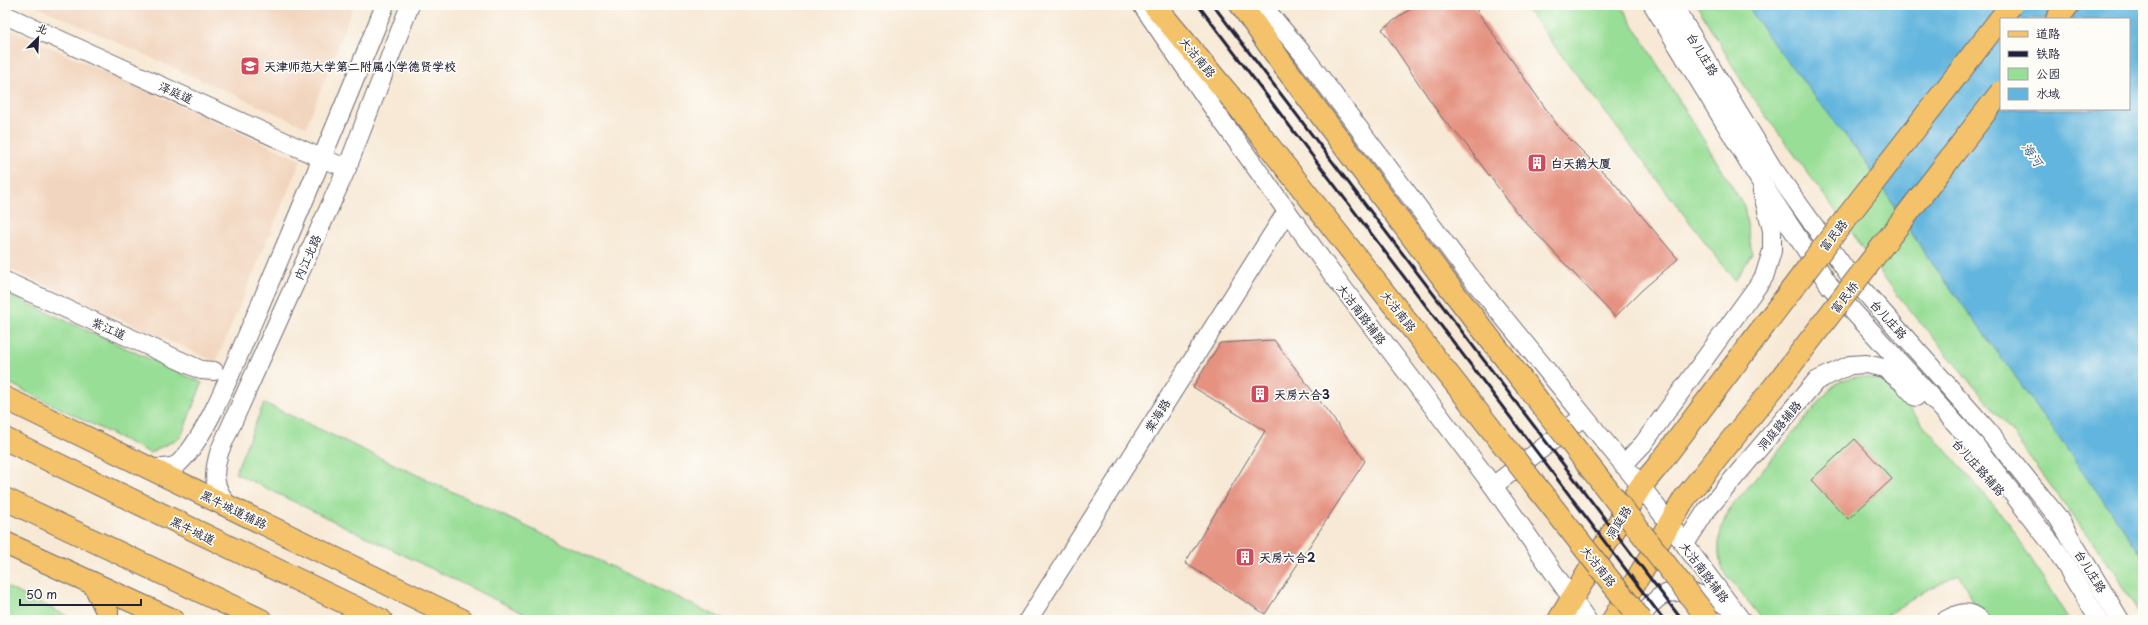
<svg xmlns="http://www.w3.org/2000/svg" width="2148" height="625" font-family="'Playpen Sans','LXGW WenKai TC',sans-serif">
  <style>
    .built { fill: #f2d5be }
    .green { fill: #99de96; stroke: #5e8068; fill-rule: evenodd }
    .water { fill: #62b5de; stroke: #426c8c; fill-rule: evenodd }
    .building { fill: #e59280 }
    .lines { fill: none; stroke-linecap: round; stroke-linejoin: round }
    .minor-casing { stroke: #6d6871; stroke-width: 20 }
    .major-casing { stroke: #6d6871; stroke-width: 24 }
    .highway-casing { stroke: #6d6871; stroke-width: 24 }
    .minor { stroke: #fff; stroke-width: 18 }
    .major { stroke: #f3c26a; stroke-width: 22 }
    .highway { stroke: #f3c26a; stroke-width: 22 }
    .rail { stroke: #22223b; stroke-width: 3 }
    .major-bridge-casing { stroke: #6d6871; stroke-width: 24; stroke-linecap: butt }
    .highway-bridge-casing { stroke: #6d6871; stroke-width: 24; stroke-linecap: butt }
    .major-bridge { stroke: #f3c26a; stroke-width: 22 }
    .highway-bridge { stroke: #f3c26a; stroke-width: 22 }
    .labels { text-anchor: middle; dominant-baseline: central; stroke-width: 3.5; stroke-linejoin: round; paint-order: stroke }
    .street-label { font-size: 12px; fill: #22223b; stroke: #fdfcf7 }
    .poi-label { font-size: 12px; font-weight: bold; fill: #22223b; stroke: #fdfcf7; text-anchor: start }
    .water-label { font-size: 13px; font-style: italic; fill: #3c5d7c; stroke: #fdfcf7 }
  </style>
  <rect width="100%" height="100%" fill="#fdfcf7"/>
  <filter id="ink" filterUnits="userSpaceOnUse"><feTurbulence type="fractalNoise" baseFrequency=".025" numOctaves="2"/><feDisplacementMap in="SourceGraphic" scale="8" xChannelSelector="R" yChannelSelector="G"/><feConvolveMatrix kernelMatrix="1 2 1 2 8 2 1 2 1" color-interpolation-filters="sRGB"/></filter>
  <filter id="wash" filterUnits="userSpaceOnUse"><feTurbulence type="fractalNoise" baseFrequency=".012" numOctaves="4" result="noise"/><feDisplacementMap in="SourceGraphic" scale="16" xChannelSelector="R" yChannelSelector="G"/><feGaussianBlur stdDeviation="0.9" result="paint"/><feColorMatrix in="noise" values="0 0 0 0 0 0 0 0 0 0 0 0 0 0 0 0 0 1.4 0 .05"/><feComposite in="paint" operator="in"/></filter>
  <g filter="url(#wash)">
    <rect width="100%" height="100%" fill="#f7e9d5"/>
    <g class="built">
      <polygon points="34,5 354,5 306,127"/>
      <polygon points="5,27 301,160 216,362 5,267"/>
    </g>
    <g class="green">
      <polygon points="1523,5 1621,5 1744,206 1752,254 1735,281"/>
      <path d="M 1697,5 L 2143,5 L 2143,620 L 2116,574 L 2006,425 L 1896,293 L 1747,90 ZM 2001,19 L 2129,19 L 2129,109 L 2001,109 Z"/>
      <polygon points="5,293 202,383 181,437 150,453 5,381"/>
      <path d="M 1856,377 L 1873,378 L 1889,385 L 2008,522 L 2069,620 L 1984,620 L 1959,575 L 1925,591 L 1880,620 L 1763,620 C 1756,610 1723,573 1721,565 C 1716,547 1720,526 1729,510 L 1832,387 L 1842,380 Z"/>
      <polygon points="264,403 725,620 537,620 235,473"/>
      <polygon points="5,586 69,617 70,620 5,620"/>
    </g>
    <path class="water" d="M 1747,5 L 2143,5 L 2143,557 L 2028,394 L 1924,252 L 1863,158 L 1770,39 ZM 2001,19 L 2129,19 L 2129,109 L 2001,109 Z"/>
    <g id="blocks">
      <g class="building">
        <polygon points="1416,5 1473,5 1560,129 1614,183 1678,259 1642,290 1615,317 1517,213 1465,143 1442,118 1382,29"/>
        <polygon points="1274,340 1365,461 1265,614 1185,563 1265,431 1193,387 1220,343"/>
        <polygon points="1855,439 1892,479 1848,519 1811,480"/>
      </g>
    </g>
  </g>
  <g filter="url(#ink)">
    <use href="#blocks" fill-opacity="0" stroke="#6d6871" stroke-width="1"/>
    <g class="lines">
      <defs>
        <g id="minor">
          <polyline points="1142,5 1215,111 1330,271 1493,486 1587,620"/>
          <polyline points="1262,5 1303,54 1469,275 1641,486 1741,620"/>
          <polyline points="1653,5 1759,179 1830,286 1975,445 2057,551 2099,620"/>
          <polyline points="1673,5 1772,167 1848,273 1989,432 2057,516 2120,620"/>
          <polyline points="5,15 323,159 347,168"/>
          <polyline points="5,281 201,370 214,371"/>
          <polyline points="1623,465 1643,444 1764,277 1772,251 1772,230 1762,191"/>
          <path d="M 150,468 C 159,468 172,469 179,463 C 207,437 236,360 252,324 C 297,218 342,112 385,5"/>
          <polyline points="1493,486 1583,417"/>
          <path d="M 229,507 C 213,486 212,475 220,450 L 347,168 L 410,5"/>
          <polyline points="1685,544 1706,511 1816,381 1850,365 1866,364 1884,368 1902,382 1916,397"/>
          <polyline points="1028,620 1287,211"/>
          <path d="M 1639,620 C 1645,611 1653,600 1663,595 C 1684,586 1711,597 1730,607"/>
          <path d="M 1946,620 C 1959,613 1969,609 1981,620"/>
        </g>
        <g id="major">
          <polyline points="2057,19 2068,5"/>
          <polyline points="5,398 462,620"/>
          <polyline points="5,543 173,620"/>
          <polyline points="94,584 107,611 107,620"/>
          <polyline points="1559,620 1641,486 1657,467"/>
          <polyline points="1613,620 1684,499"/>
        </g>
        <g id="highway">
          <polyline points="1154,5 1229,95"/>
          <polyline points="1241,5 1284,66"/>
          <polyline points="5,439 381,620"/>
          <polyline points="5,499 261,620"/>
        </g>
      </defs>
      <use href="#minor" class="minor-casing"/>
      <use href="#major" class="major-casing"/>
      <use href="#highway" class="highway-casing"/>
      <use href="#minor" class="minor"/>
      <use href="#major" class="major"/>
      <use href="#highway" class="highway"/>
      <g class="rail">
        <polyline points="1198,5 1664,620"/>
        <polyline points="1213,5 1682,620"/>
      </g>
      <defs>
        <g id="major-bridge">
          <polyline points="1657,467 1823,248 2011,5"/>
          <polyline points="1684,499 1774,387 2001,92"/>
        </g>
        <g id="highway-bridge">
          <polyline points="1284,66 1452,290 1709,620"/>
          <polyline points="1229,95 1641,620"/>
        </g>
      </defs>
      <use href="#major-bridge" class="major-bridge-casing"/>
      <use href="#highway-bridge" class="highway-bridge-casing"/>
      <use href="#major-bridge" class="major-bridge"/>
      <use href="#highway-bridge" class="highway-bridge"/>
    </g>
  </g>
  <defs>
    <symbol id="school-square" viewBox="-11 -11 22 22"><rect x="-9" y="-9" width="18" height="18" rx="4" fill="#d1495b" stroke="#fdfcf7"/><path d="M0-5L7-2L0 1L-7-2ZM-4 1L0 2.5L4 1V4Q0 6-4 4Z" fill="#fff"/></symbol>
    <symbol id="building-square" viewBox="-11 -11 22 22"><rect x="-9" y="-9" width="18" height="18" rx="4" fill="#d1495b" stroke="#fdfcf7"/><path d="M-4-6H4V6H1V3H-1V6H-4ZM-2.5-4.3h1.7v1.8h-1.7ZM.8-4.3h1.7v1.8H.8ZM-2.5-1h1.7V.8h-1.7ZM.8-1h1.7V.8H.8Z" fill="#fff"/></symbol>
  </defs>
  <g fill-rule="evenodd">
    <use href="#school-square" x="239" y="55" width="22" height="22"/>
    <use href="#building-square" x="1526" y="152" width="22" height="22"/>
    <use href="#building-square" x="1249" y="383" width="22" height="22"/>
    <use href="#building-square" x="1234" y="546" width="22" height="22"/>
  </g>
  <g class="labels">
    <g class="street-label">
      <text transform="translate(1703 54) rotate(59)">台儿庄路</text>
      <text transform="translate(1198 57) rotate(50)">大沽南路</text>
      <text transform="translate(176 92) rotate(24)">泽庭道</text>
      <text transform="translate(1833 235) rotate(-52)">富民路</text>
      <text transform="translate(307 257) rotate(-66)">内江北路</text>
      <text transform="translate(1844 297) rotate(-52)">富民桥</text>
      <text transform="translate(1399 311) rotate(52)">大沽南路</text>
      <text transform="translate(1362 314) rotate(53)">大沽南路辅路</text>
      <text transform="translate(1889 319) rotate(48)">台儿庄路</text>
      <text transform="translate(109 328) rotate(24)">紫江道</text>
      <text transform="translate(1157 415) rotate(-58)">棠海路</text>
      <text transform="translate(1779 425) rotate(-50)">洞庭路辅路</text>
      <text transform="translate(1979 467) rotate(48)">台儿庄路辅路</text>
      <text transform="translate(234 509) rotate(26)">黑牛城道辅路</text>
      <text transform="translate(1618 522) rotate(-58)">洞庭路</text>
      <text transform="translate(193 530) rotate(26)">黑牛城道</text>
      <text transform="translate(1599 566) rotate(52)">大沽南路</text>
      <text transform="translate(2091 571) rotate(58)">台儿庄路</text>
      <text transform="translate(1705 572) rotate(53)">大沽南路辅路</text>
    </g>
    <g class="poi-label">
      <text x="264" y="66">天津师范大学第二附属小学德贤学校</text>
      <text x="1551" y="163">白天鹅大厦</text>
      <text x="1274" y="394">天房六合3</text>
      <text x="1259" y="557">天房六合2</text>
    </g>
    <g class="water-label">
      <text transform="translate(2033 154) rotate(54)">海河</text>
    </g>
  </g>
  <rect width="2148" height="625" fill="none" stroke="#fdfcf7" stroke-width="20"/>
  <rect x="2000" y="18" width="130" height="92" fill="#fdfcf7" stroke="#a5a5ac"/>
  <rect x="2008" y="31" width="20" height="6" fill="#f3c26a" stroke="#a5a5ac"/>
  <text x="2036" y="38" font-size="12" fill="#22223b">道路</text>
  <rect x="2008" y="51" width="20" height="6" fill="#22223b" stroke="#a5a5ac"/>
  <text x="2036" y="58" font-size="12" fill="#22223b">铁路</text>
  <rect x="2008" y="68" width="20" height="12" fill="#99de96" stroke="#a5a5ac"/>
  <text x="2036" y="78" font-size="12" fill="#22223b">公园</text>
  <rect x="2008" y="88" width="20" height="12" fill="#62b5de" stroke="#a5a5ac"/>
  <text x="2036" y="98" font-size="12" fill="#22223b">水域</text>
  <g transform="translate(38 38) rotate(24)" stroke="#fdfcf7" stroke-width="3" paint-order="stroke">
  <path d="M0-3L7 15L0 10L-7 15Z" fill="#22223b"/>
  <text y="-6" font-size="11" font-weight="bold" text-anchor="middle" fill="#22223b">北</text>
  </g>
  <path d="M20 599v6h121v-6" fill="none" stroke="#22223b" stroke-width="2"/>
  <text x="26" y="599" font-size="12" fill="#22223b" stroke="#fdfcf7" stroke-width="3" paint-order="stroke">50 m</text>
</svg>
